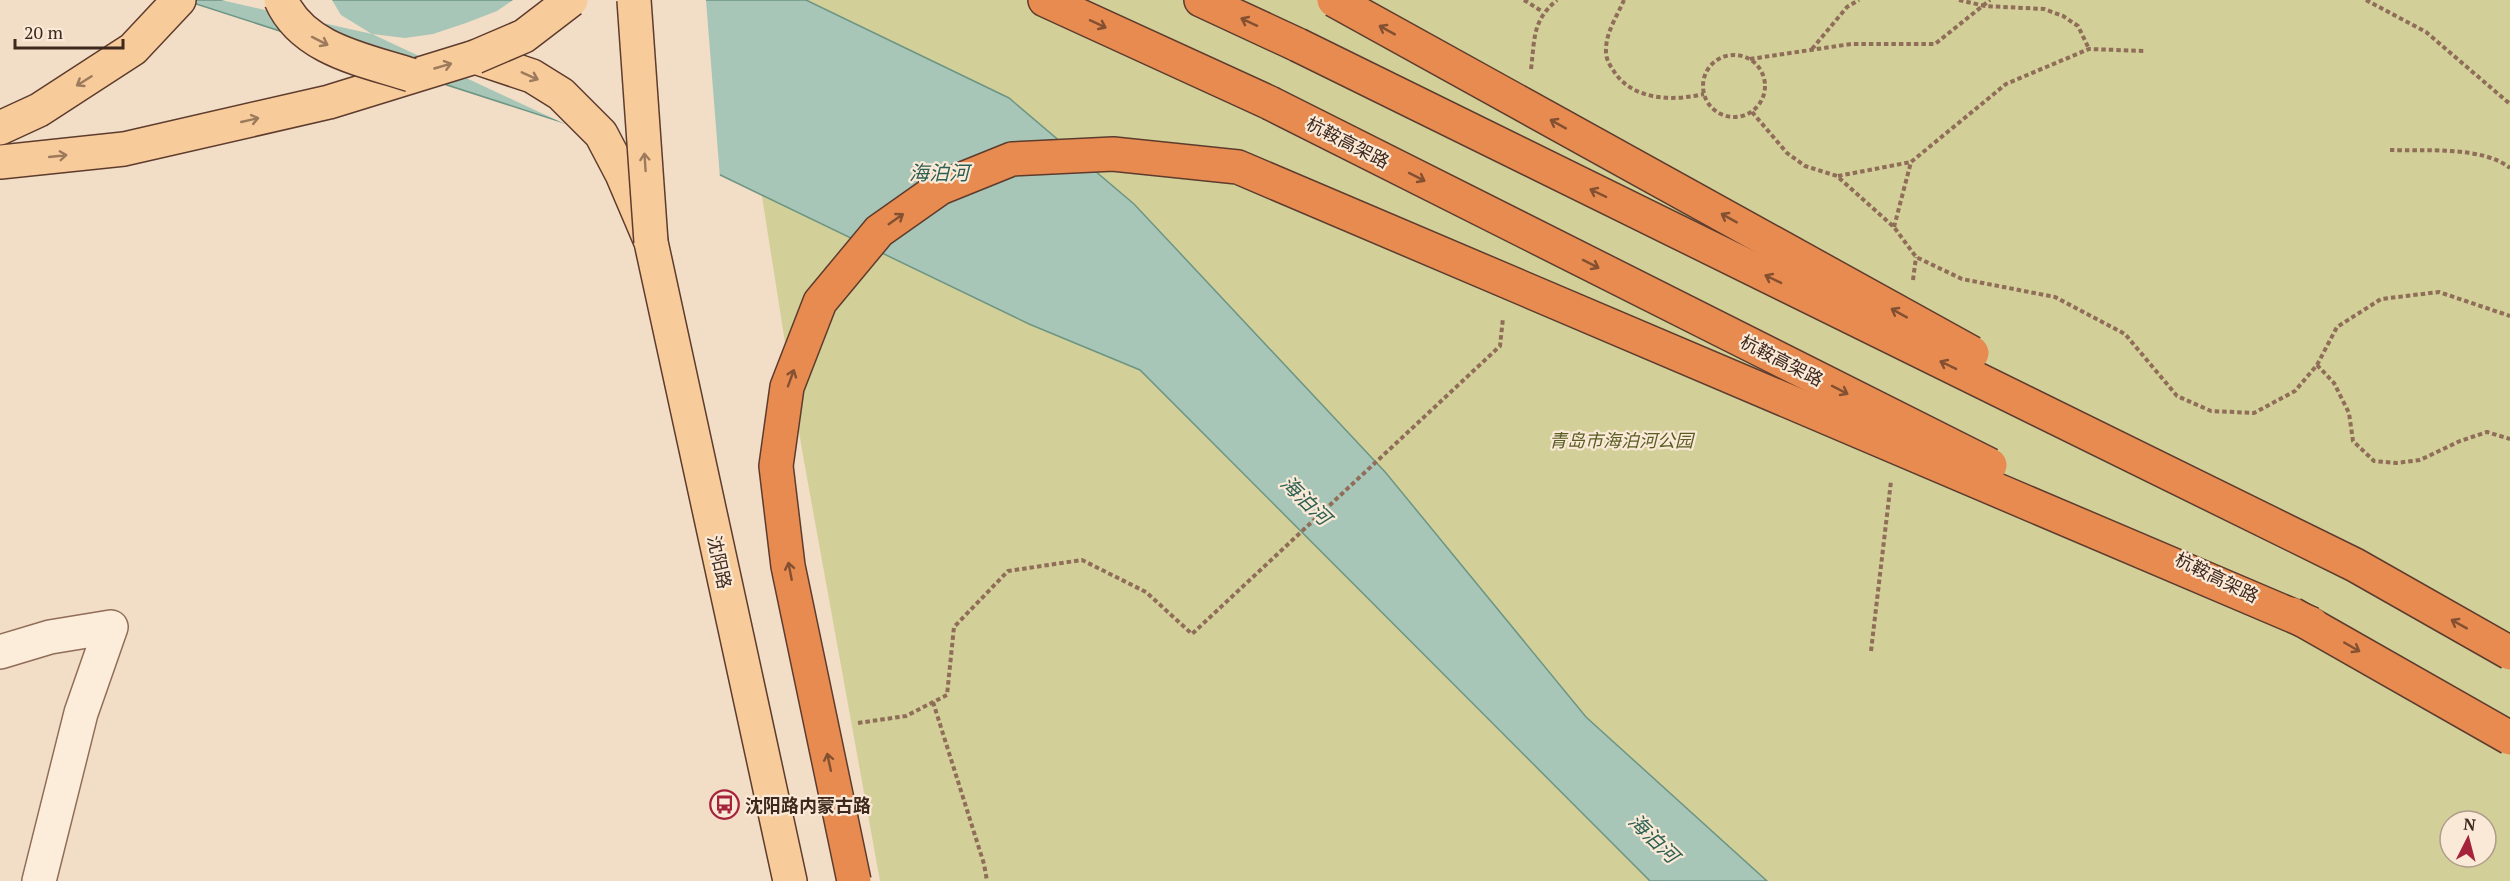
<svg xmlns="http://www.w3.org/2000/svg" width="2510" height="881" font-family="'PT Serif','Noto Sans SC',serif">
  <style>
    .green { fill: #d2cf98; fill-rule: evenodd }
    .water { fill: #a7c6b7; stroke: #6d9584; stroke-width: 1.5 }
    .pier { fill: #f2ddc6 }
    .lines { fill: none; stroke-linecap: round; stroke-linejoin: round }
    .minor-casing { stroke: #906d59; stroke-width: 36 }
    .major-casing { stroke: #5d3c2e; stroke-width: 36 }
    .highway-casing { stroke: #5d3c2e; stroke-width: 36 }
    .path { stroke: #906d59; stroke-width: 4; stroke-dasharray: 4.5 3; stroke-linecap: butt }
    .minor { stroke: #fcecda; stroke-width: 33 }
    .major { stroke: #f8cb9b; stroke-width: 33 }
    .highway { stroke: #e88b50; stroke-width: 33 }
    .major-bridge-casing { stroke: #5d3c2e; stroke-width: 36; stroke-linecap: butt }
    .highway-bridge-casing { stroke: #5d3c2e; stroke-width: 36; stroke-linecap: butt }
    .major-bridge { stroke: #f8cb9b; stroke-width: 33 }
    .highway-bridge { stroke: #e88b50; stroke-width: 33 }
    .oneway { stroke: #835032 }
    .oneway2 { stroke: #9c7a5c }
    .labels { text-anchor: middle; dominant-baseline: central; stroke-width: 4.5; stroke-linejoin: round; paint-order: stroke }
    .street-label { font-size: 18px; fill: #3f281e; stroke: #f9e9d6 }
    .park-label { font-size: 18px; font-style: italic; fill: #595d23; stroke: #f9e9d6 }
    .poi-label { font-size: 18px; font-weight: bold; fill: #3f281e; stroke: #f9e9d6; text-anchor: start }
    .water-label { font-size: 20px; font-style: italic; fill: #2c6053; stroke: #f9e9d6 }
  </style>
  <rect width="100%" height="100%" fill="#f2ddc6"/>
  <path class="green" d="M 731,0 L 2510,0 L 2510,881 L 880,881 L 802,450 ZM 2450,821 L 2486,821 L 2486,857 L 2450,857 Z"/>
  <polygon class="water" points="184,0 806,0 1009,98 1134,204 1386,473 1586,717 1767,881 1650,881 1140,370 1029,324 710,170"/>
  <polygon class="pier" points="221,0 332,0 341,15 372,34 405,38 433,34 466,23 497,11 513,0 706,0 720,178 582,132 372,34"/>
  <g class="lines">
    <defs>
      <polyline id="minor" points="0,652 50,637 111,627 81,713 39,881"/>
      <g id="major">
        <polyline points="0,128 39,110 133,49 179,0"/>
        <polyline points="0,162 124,149 329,102 475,57 532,76 561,94 601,134 622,174 651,242 790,881"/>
      </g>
      <g id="highway">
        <polyline points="1045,0 1270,103"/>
        <polyline points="1201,0 1298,45"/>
      </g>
    </defs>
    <use href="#minor" class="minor-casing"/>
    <use href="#major" class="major-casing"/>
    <use href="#highway" class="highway-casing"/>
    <g class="path">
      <polyline points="1524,0 1543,12"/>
      <path d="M 1624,0 C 1617,16 1605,34 1606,52 C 1606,60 1611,67 1615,73 C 1635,101 1674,101 1704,94"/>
      <polyline points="1959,0 1985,6 2044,9 2063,16 2078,26 2089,49"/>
      <polyline points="2366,0 2426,32 2510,104"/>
      <polyline points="1812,49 1847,7 1859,0"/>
      <circle cx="1734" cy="86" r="31"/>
      <polyline points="1750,59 1851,44 1935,44 1990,0"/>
      <path d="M 1531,69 C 1535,38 1532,21 1557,0"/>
      <polyline points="1752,112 1787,153 1805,166 1837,176 1894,227 1916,257 1962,279 2055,297 2125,334 2177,396 2211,411 2254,413 2295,391 2317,365 2337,327 2381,299 2439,292 2510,316"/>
      <path d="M 2390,150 C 2424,151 2483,146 2510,168"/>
      <polyline points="1838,176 1911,162"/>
      <polyline points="1894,227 1911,162 2006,84 2089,49 2145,51"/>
      <polyline points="1913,280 1916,257"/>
      <polyline points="2317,365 2334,383 2349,413 2353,441 2374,461 2396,463 2420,460 2460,441 2487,432 2510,439"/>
      <polyline points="1871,651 1891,481"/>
      <polyline points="933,702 984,864 987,881"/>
      <polyline points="858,723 906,716 947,695 954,627 1008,571 1082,560 1146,592 1192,634 1500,346 1503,318"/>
    </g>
    <use href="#minor" class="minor"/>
    <use href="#major" class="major"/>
    <use href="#highway" class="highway"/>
    <defs>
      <g id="major-bridge">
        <path d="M 281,0 C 303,50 365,60 411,75"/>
        <polyline points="634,0 651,242"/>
        <polyline points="475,57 524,36 571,0"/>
      </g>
      <g id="highway-bridge">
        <polyline points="1334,0 1972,353"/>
        <polyline points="1298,45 2355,565 2510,653"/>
        <polyline points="1270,103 1990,465"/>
        <polyline points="2292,614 2510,738"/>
        <polyline points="854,881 788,566 776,466 787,387 820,302 879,231 940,188 1012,159 1113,154 1238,167 2312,624"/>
      </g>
    </defs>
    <use href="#major-bridge" class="major-bridge-casing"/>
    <use href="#highway-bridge" class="highway-bridge-casing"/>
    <use href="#major-bridge" class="major-bridge"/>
    <use href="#highway-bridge" class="highway-bridge"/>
  </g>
  <defs><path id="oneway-shaft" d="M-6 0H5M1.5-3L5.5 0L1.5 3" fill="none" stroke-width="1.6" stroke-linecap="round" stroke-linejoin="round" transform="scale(1.5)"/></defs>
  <g class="oneway">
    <use href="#oneway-shaft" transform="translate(1249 22) rotate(-155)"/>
    <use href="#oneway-shaft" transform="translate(1098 24) rotate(25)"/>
    <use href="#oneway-shaft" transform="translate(1387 30) rotate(-151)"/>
    <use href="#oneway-shaft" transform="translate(1558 124) rotate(-151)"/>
    <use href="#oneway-shaft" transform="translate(1417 177) rotate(27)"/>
    <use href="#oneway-shaft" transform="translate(1598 193) rotate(-154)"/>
    <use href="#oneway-shaft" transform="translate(1729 218) rotate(-151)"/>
    <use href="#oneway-shaft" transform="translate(896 219) rotate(-35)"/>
    <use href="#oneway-shaft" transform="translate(1591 264) rotate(27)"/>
    <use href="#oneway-shaft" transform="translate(1773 279) rotate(-154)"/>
    <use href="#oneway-shaft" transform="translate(1899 313) rotate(-151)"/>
    <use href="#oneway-shaft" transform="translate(1948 365) rotate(-154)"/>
    <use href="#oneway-shaft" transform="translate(791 378) rotate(-70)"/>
    <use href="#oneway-shaft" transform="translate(1840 390) rotate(27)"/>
    <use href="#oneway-shaft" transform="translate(790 571) rotate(-101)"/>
    <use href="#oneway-shaft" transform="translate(2459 624) rotate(-151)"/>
    <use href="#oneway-shaft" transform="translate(2352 647) rotate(30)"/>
    <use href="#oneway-shaft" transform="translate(829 762) rotate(-102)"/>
  </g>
  <g class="oneway2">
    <use href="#oneway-shaft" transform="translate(320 41) rotate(27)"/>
    <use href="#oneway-shaft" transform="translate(443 66) rotate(-16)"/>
    <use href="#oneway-shaft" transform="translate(530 76) rotate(24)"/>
    <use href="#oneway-shaft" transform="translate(84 81) rotate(148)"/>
    <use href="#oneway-shaft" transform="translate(250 120) rotate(-13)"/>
    <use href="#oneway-shaft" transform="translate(58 156) rotate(-6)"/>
    <use href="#oneway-shaft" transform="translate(645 162) rotate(-94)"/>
  </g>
  <defs>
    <symbol id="bus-ring" viewBox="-11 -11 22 22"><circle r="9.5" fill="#f9e9d6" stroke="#a5233b" stroke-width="1.5"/><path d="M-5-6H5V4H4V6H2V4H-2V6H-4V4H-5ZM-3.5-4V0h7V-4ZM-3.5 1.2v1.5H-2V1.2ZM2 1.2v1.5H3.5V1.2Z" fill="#a5233b"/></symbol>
  </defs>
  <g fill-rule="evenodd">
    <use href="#bus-ring" x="708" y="788" width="33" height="33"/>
  </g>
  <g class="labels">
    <g class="street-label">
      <text transform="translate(1348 142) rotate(27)">杭鞍高架路</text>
      <text transform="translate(1782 360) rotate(27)">杭鞍高架路</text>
      <text transform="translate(720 562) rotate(78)">沈阳路</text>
      <text transform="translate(2217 577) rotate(26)">杭鞍高架路</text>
    </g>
    <g class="park-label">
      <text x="1621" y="440">青岛市海泊河公园</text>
    </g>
    <g class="poi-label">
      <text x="745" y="805">沈阳路内蒙古路</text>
    </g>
    <g class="water-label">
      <text x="939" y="172">海泊河</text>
      <text transform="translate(1306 500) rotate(44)">海泊河</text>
      <text transform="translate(1654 838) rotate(44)">海泊河</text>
    </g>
  </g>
  <g transform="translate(2468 839) rotate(6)"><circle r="28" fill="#f9e9d6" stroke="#af9c8c" stroke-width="1.5"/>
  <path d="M0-4.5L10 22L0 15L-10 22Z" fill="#a5233b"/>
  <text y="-9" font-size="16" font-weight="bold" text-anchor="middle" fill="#3f281e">N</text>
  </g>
  <path d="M15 39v9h108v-9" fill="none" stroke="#3f281e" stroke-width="3"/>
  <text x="24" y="39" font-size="18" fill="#3f281e" stroke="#f9e9d6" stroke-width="4.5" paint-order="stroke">20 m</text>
</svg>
